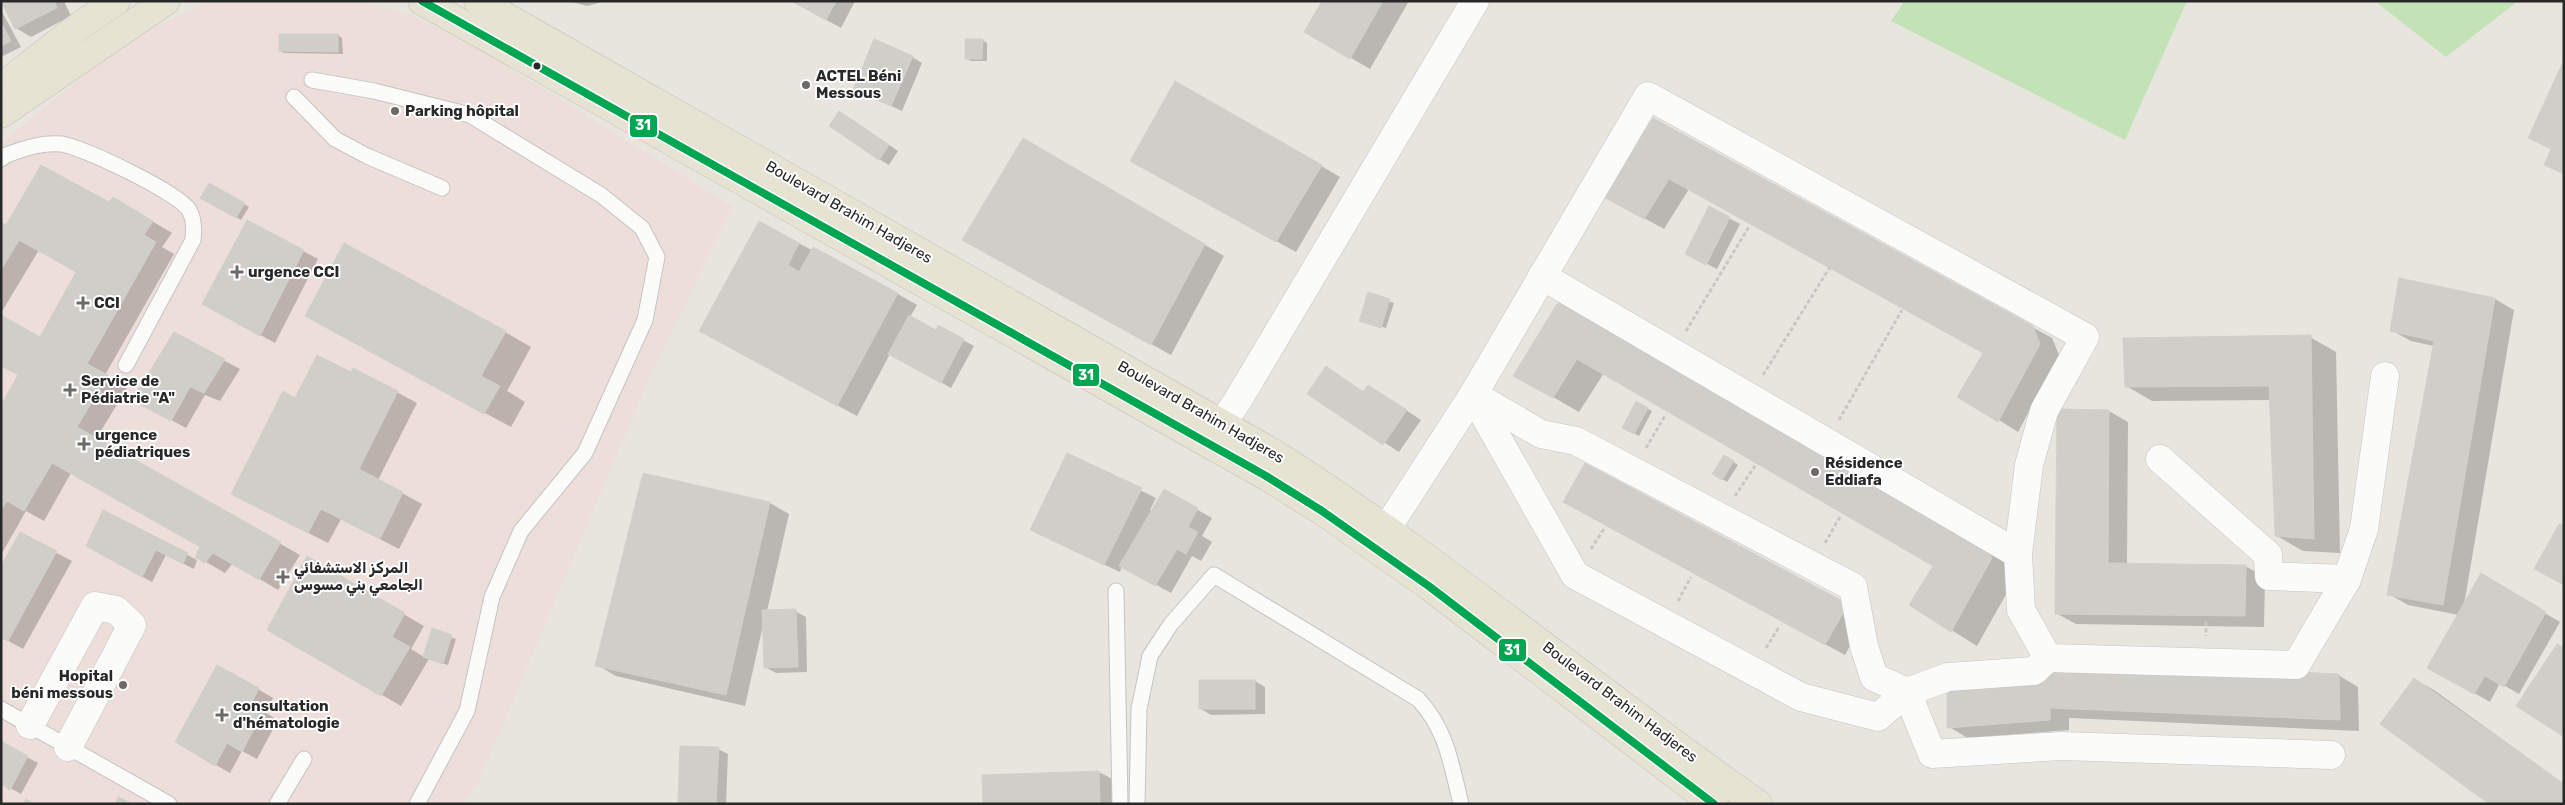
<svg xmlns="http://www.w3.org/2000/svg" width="2565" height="805" font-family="Rubik,'Noto Sans Arabic',sans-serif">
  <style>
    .medical { fill: #eddeda }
    .green { fill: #c3e3b6 }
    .shadow { fill: #0003 }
    .building { fill: #d0cec9; stroke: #d2d0ca }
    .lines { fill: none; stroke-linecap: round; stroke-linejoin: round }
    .service-casing { stroke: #c4c4c4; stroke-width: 17 }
    .minor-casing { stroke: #c4c4c4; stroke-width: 29 }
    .primary-casing { stroke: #c3c2c0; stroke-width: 29 }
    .path { stroke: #c8c7c6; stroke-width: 3; stroke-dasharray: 4 2.5; stroke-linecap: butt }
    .service { stroke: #fbfbfa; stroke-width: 15 }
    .minor { stroke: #fbfbfa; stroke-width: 28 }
    .primary { stroke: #e6e3d2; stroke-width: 28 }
    .bus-1-casing { stroke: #fff; stroke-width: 11 }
    .bus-1 { stroke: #00a651; stroke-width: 8 }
    .bus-dot { fill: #282828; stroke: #fff; stroke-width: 2 }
    .poi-dot { fill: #6b6a68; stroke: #fff; stroke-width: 2 }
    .labels { text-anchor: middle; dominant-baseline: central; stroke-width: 4; stroke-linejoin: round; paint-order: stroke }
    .poi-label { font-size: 15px; font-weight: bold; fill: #282828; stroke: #fff; text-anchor: start }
    .street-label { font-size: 15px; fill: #282828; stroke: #fff }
    .line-badge { stroke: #fff; stroke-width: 2 }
    .badge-label { font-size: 14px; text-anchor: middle; font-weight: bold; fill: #fff }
  </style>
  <rect width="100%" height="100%" fill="#e7e5de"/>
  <polygon class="medical" points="225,1 358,1 411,15 481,50 733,207 650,376 480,779 465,804 1,804 1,143 128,39 205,4"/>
  <g class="green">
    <polygon points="1905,1 2187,1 2125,140 1891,21"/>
    <polygon points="2375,1 2518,1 2446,57"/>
  </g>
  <g class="shadow">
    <polygon points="2,1 64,1 71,16 31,37 16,28"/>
    <polygon points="568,1 606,1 587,6"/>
    <polygon points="792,1 855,1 841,28"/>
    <polygon points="1324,1 1409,1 1370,69 1306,32"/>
    <polygon points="1,10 21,47 1,57"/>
    <polygon points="338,35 342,38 343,54 285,53 280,51"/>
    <polygon points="982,40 987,43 987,61 971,61 966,58"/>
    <polygon points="912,57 922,63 902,111 854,89"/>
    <polygon points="1176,82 1340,177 1296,252 1151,172"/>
    <polygon points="850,118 898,151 889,165 879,159"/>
    <polygon points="1654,119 2052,338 2059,355 2018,432 1999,420 1985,353 1689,189 1664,229 1606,197"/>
    <polygon points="1024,139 1224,256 1171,355 983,251"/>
    <polygon points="210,184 249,207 241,220 202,197"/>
    <polygon points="113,198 172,233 162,247 174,254 105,375 127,388 96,439 300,555 278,590 233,563 225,573 206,562 201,546 71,473 44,521 26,511 1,555 1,407 78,272 39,250 1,313 1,224 7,227 109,204"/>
    <polygon points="1710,208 1740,224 1717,269 1697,259"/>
    <polygon points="759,223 898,294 917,305 910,317 936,331 939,327 974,346 951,388 890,354 857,416 720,342"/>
    <polygon points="303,251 318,259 275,343 218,312"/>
    <polygon points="2400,280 2495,299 2514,310 2464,605 2482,574 2539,607 2538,609 2560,622 2519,694 2500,683 2490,702 2429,667 2459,615 2408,605 2389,594 2434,346 2411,341 2391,330"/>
    <polygon points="1369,294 1394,303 1386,328 1364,321"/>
    <polygon points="1558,306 2012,562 2018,573 1977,646 1911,605 1935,566 1604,373 1579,412 1515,375"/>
    <polygon points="332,330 505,332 531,347 507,391 525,402 511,427"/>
    <polygon points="174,334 240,369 220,401 205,395 186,428 149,408"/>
    <polygon points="2310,337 2336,352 2340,553 2303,551 2277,536 2271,400 2152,401 2126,386"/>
    <polygon points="1326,368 1364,392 1383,395 1421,420 1399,452 1309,393"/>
    <polygon points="354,369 417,403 378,480 422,504 399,549 341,519 328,543 232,494 296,399 351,374"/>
    <polygon points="1637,403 1652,411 1639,436 1623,427"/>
    <polygon points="2109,411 2128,422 2127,564 2245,566 2265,577 2264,627 2076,624 2056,613"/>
    <polygon points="1068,455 1156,498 1150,510 1152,511 1164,491 1212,518 1202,536 1212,542 1201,561 1192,556 1171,593 1122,566 1120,572 1031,530"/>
    <polygon points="1725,456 1738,465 1727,482 1714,474"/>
    <polygon points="770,503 789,514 767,611 795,611 806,617 807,672 776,673 765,667 763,625 745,706 616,676 597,665"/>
    <polygon points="104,511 197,560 194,569 166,555 152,582 87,546"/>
    <polygon points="1583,513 1866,616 1845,655"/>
    <polygon points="20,534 72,561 23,649 1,637"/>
    <polygon points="307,558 424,626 411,649 424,657 433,630 456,639 448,665 429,659 401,706 269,629"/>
    <polygon points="2338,675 2358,687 2359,731 2069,718 2069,730 1968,738 1949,727 1948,681"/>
    <polygon points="2414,679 2434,690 2564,784 2564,804"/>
    <polygon points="1255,681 1265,687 1265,714 1211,715 1201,709"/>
    <polygon points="258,689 273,698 266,713 278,720 257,759 242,751 230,773 176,742"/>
    <polygon points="1,743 38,763 21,794 1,783"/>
    <polygon points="718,749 728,754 726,804 684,804 679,801"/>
    <polygon points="1099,772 1114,780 1115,804 984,804"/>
  </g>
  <g class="building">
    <polygon points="1,1 54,1 57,8 15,29"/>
    <polygon points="791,1 836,1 826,20"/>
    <polygon points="1322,1 1383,1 1350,59 1304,32"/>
    <polygon points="1,22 11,41 1,46"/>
    <polygon points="279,34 338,34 338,52 279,51"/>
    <polygon points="874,39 913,56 891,106 853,90"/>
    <polygon points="965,39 983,39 982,59 965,59"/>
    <polygon points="2562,64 2564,64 2564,174 2544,165 2551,149 2528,138"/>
    <polygon points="1175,81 1322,165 1276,242 1130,161"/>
    <polygon points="839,111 889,145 879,160 829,126"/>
    <polygon points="1653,118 2033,326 2040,344 1998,422 1957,397 1983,353 1669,179 1644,219 1604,197"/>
    <polygon points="1023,138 1205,244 1151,345 962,240"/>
    <polygon points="41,165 109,202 113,197 153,221 144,235 156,242 87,364 108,375 77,427 281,542 259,580 213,553 205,563 195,557 200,547 52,463 24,511 7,501 1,510 1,405 18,375 1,366 1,315 40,337 76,272 19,240 1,270 1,223 6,225"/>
    <polygon points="209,183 245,203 236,218 200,198"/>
    <polygon points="1709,206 1730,217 1706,265 1685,254"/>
    <polygon points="247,220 304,250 260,336 202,304"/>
    <polygon points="759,221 799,243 788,265 799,272 813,247 898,293 837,406 699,331"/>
    <polygon points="344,243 506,331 481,376 500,386 484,414 305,316"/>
    <polygon points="2399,278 2495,298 2443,605 2387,595 2434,341 2390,331"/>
    <polygon points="1368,292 1390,299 1381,328 1359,321"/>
    <polygon points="1568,302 1986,546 1992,558 1951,632 1909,605 1933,566 1577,359 1553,398 1513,376 1557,304"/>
    <polygon points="909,315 936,330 938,325 964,339 941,383 888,354"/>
    <polygon points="174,332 225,359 204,393 190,387 171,421 132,400"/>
    <polygon points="2311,335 2314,539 2275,536 2269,386 2125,387 2123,338"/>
    <polygon points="317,355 351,372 353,368 398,391 359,469 403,492 380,539 321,509 308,533 231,494 283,391 295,398"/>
    <polygon points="1326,366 1363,392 1368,385 1407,410 1383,445 1307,394"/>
    <polygon points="1636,401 1648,408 1634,434 1622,428"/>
    <polygon points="2057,409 2109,410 2108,563 2246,565 2245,616 2055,614"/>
    <polygon points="1067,453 1142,488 1104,565 1030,530"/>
    <polygon points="1724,455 1734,461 1722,480 1712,474"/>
    <polygon points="1585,463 1848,604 1825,645 1563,502"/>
    <polygon points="643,473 770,502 726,695 595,666"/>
    <polygon points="1164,489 1198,508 1188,527 1198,532 1186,554 1177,549 1155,586 1119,566"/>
    <polygon points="103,510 188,553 183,564 156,550 142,577 86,546"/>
    <polygon points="2559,524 2564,526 2564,585 2534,569"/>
    <polygon points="20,532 57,551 8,641 1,638 1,566"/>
    <polygon points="307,556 405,613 392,637 410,647 381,696 267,630"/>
    <polygon points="2481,573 2546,612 2504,687 2485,676 2474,694 2427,668"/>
    <polygon points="796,609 798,667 764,668 762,610"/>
    <polygon points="432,628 452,635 443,664 423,657"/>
    <polygon points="2557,644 2564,648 2564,737 2516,706"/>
    <polygon points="2049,660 2339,674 2340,720 2050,708 2050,720 1947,728 1947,680"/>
    <polygon points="217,665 259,688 251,704 263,711 242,752 227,743 215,766 175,742"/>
    <polygon points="2414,678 2564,784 2564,804 2489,804 2380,724"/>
    <rect x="1199" y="680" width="56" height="29"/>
    <polygon points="1,741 28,756 10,790 1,784"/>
    <polygon points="680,746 719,747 716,803 678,802"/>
    <polygon points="1099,771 1100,804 983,804 982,775"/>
    <polygon points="118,797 133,804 115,804"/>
    <polygon points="26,799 35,804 23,804"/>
  </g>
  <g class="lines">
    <defs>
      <g id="service">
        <polyline points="312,80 374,91 470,115 601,195 642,228 657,257 645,320 585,453 521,531 492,597 467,711 417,804"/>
        <polyline points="294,97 335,139 367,156 442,188"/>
        <path d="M 1,159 L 6,155 C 24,149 41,142 61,144 C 81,146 179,193 189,210 C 194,218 194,231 193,240 L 126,365"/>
        <polyline points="1116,591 1120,804"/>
        <polyline points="1,709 169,804"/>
        <polyline points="277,804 304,759"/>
        <path d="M 1137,804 L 1139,709 L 1150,656 L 1171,624 L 1214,575 L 1418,699 C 1447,730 1451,764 1461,804"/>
      </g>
      <g id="minor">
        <polyline points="1542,276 2018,554"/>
        <polyline points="1473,395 1575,575 1801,697 1878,717 1907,692 1932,754 2062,746 2331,755"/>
        <polyline points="1474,395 1541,434 1576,441 1853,587 1864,646 1874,677 1907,692 1948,677 2034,671 2048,658"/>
        <polyline points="1209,443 1238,400 1475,1"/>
        <polyline points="2160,459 2268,555 2269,576 2347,579"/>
        <polyline points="1387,528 1473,395 1648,96 2085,337 2044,411 2029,465 2018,554 2021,610 2048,658 2296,665 2347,579 2364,529 2385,376"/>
        <polyline points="30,725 95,606 116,610 132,625 68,747"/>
      </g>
      <g id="primary">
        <polyline points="422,1 1266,476 1322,511 1430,587 1714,804"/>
        <path d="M 478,1 L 1275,454 C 1443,561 1595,690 1758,804"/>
        <polyline points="1,87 78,27 116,1"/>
        <polyline points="1,114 166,1"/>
      </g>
    </defs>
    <use href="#service" class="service-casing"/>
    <use href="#minor" class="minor-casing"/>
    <use href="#primary" class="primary-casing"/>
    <g class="path">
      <polyline points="1686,331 1750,225"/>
      <polyline points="1763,375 1830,267"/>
      <polyline points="1839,420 1902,310"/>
      <polyline points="1646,448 1666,414"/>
      <polyline points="1735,496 1757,463"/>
      <polyline points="1825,543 1841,515"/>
      <polyline points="1591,549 1604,529"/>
      <polyline points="1678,601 1691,577"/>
      <polyline points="2206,622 2206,636"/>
      <polyline points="1766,648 1779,627"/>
    </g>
    <use href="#service" class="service"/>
    <use href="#minor" class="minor"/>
    <use href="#primary" class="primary"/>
    <defs>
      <polyline id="bus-1" points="422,1 1266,476 1322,511 1430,587 1714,804"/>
    </defs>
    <use href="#bus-1" class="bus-1-casing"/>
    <use href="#bus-1" class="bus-1"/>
  </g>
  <circle class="bus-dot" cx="537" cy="66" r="4.5"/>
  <g class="poi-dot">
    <circle cx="806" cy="85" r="5"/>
    <circle cx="395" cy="111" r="5"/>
    <path d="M234.5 264.5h5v5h5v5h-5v5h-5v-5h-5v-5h5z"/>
    <path d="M80.5 295.5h5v5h5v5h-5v5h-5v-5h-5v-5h5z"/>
    <path d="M67.5 382.5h5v5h5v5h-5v5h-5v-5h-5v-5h5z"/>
    <path d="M81.5 436.5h5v5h5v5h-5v5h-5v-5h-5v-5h5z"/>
    <circle cx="1815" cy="472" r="5"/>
    <path d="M280.5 569.5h5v5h5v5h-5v5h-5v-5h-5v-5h5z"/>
    <circle cx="123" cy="685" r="5"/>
    <path d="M219.5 707.5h5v5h5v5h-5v5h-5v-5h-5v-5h5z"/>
  </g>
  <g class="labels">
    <g class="poi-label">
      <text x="816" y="76">ACTEL Béni<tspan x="816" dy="17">Messous</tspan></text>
      <text x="405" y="111">Parking hôpital</text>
      <text x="248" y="272">urgence CCI</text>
      <text x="94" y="303">CCI</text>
      <text x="81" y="381">Service de<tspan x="81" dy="17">Pédiatrie "A"</tspan></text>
      <text x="95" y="435">urgence<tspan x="95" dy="17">pédiatriques</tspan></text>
      <text x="1825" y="463">Résidence<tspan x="1825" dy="17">Eddiafa</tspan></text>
      <text x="294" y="568">المركز الاستشفائي<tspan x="294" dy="17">الجامعي بني مسوس</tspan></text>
      <text x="113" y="676" text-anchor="end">Hopital<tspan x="113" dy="17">béni messous</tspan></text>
      <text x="233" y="706">consultation<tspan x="233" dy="17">d'hématologie</tspan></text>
    </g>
    <g class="street-label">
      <text transform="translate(849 212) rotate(30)">Boulevard Brahim Hadjeres</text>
      <text transform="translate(1201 412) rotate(30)">Boulevard Brahim Hadjeres</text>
      <text transform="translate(1620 702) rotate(37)">Boulevard Brahim Hadjeres</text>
    </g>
  </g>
  <g class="line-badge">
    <rect x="629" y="114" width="29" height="24" rx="5" fill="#00a651"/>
    <rect x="1072" y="363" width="28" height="24" rx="5" fill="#00a651"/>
    <rect x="1498" y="638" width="29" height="24" rx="5" fill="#00a651"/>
  </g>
  <g class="badge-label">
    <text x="643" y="130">31</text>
    <text x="1086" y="380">31</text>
    <text x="1512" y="655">31</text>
  </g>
  <rect width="2565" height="805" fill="none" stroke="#282828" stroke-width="5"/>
</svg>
